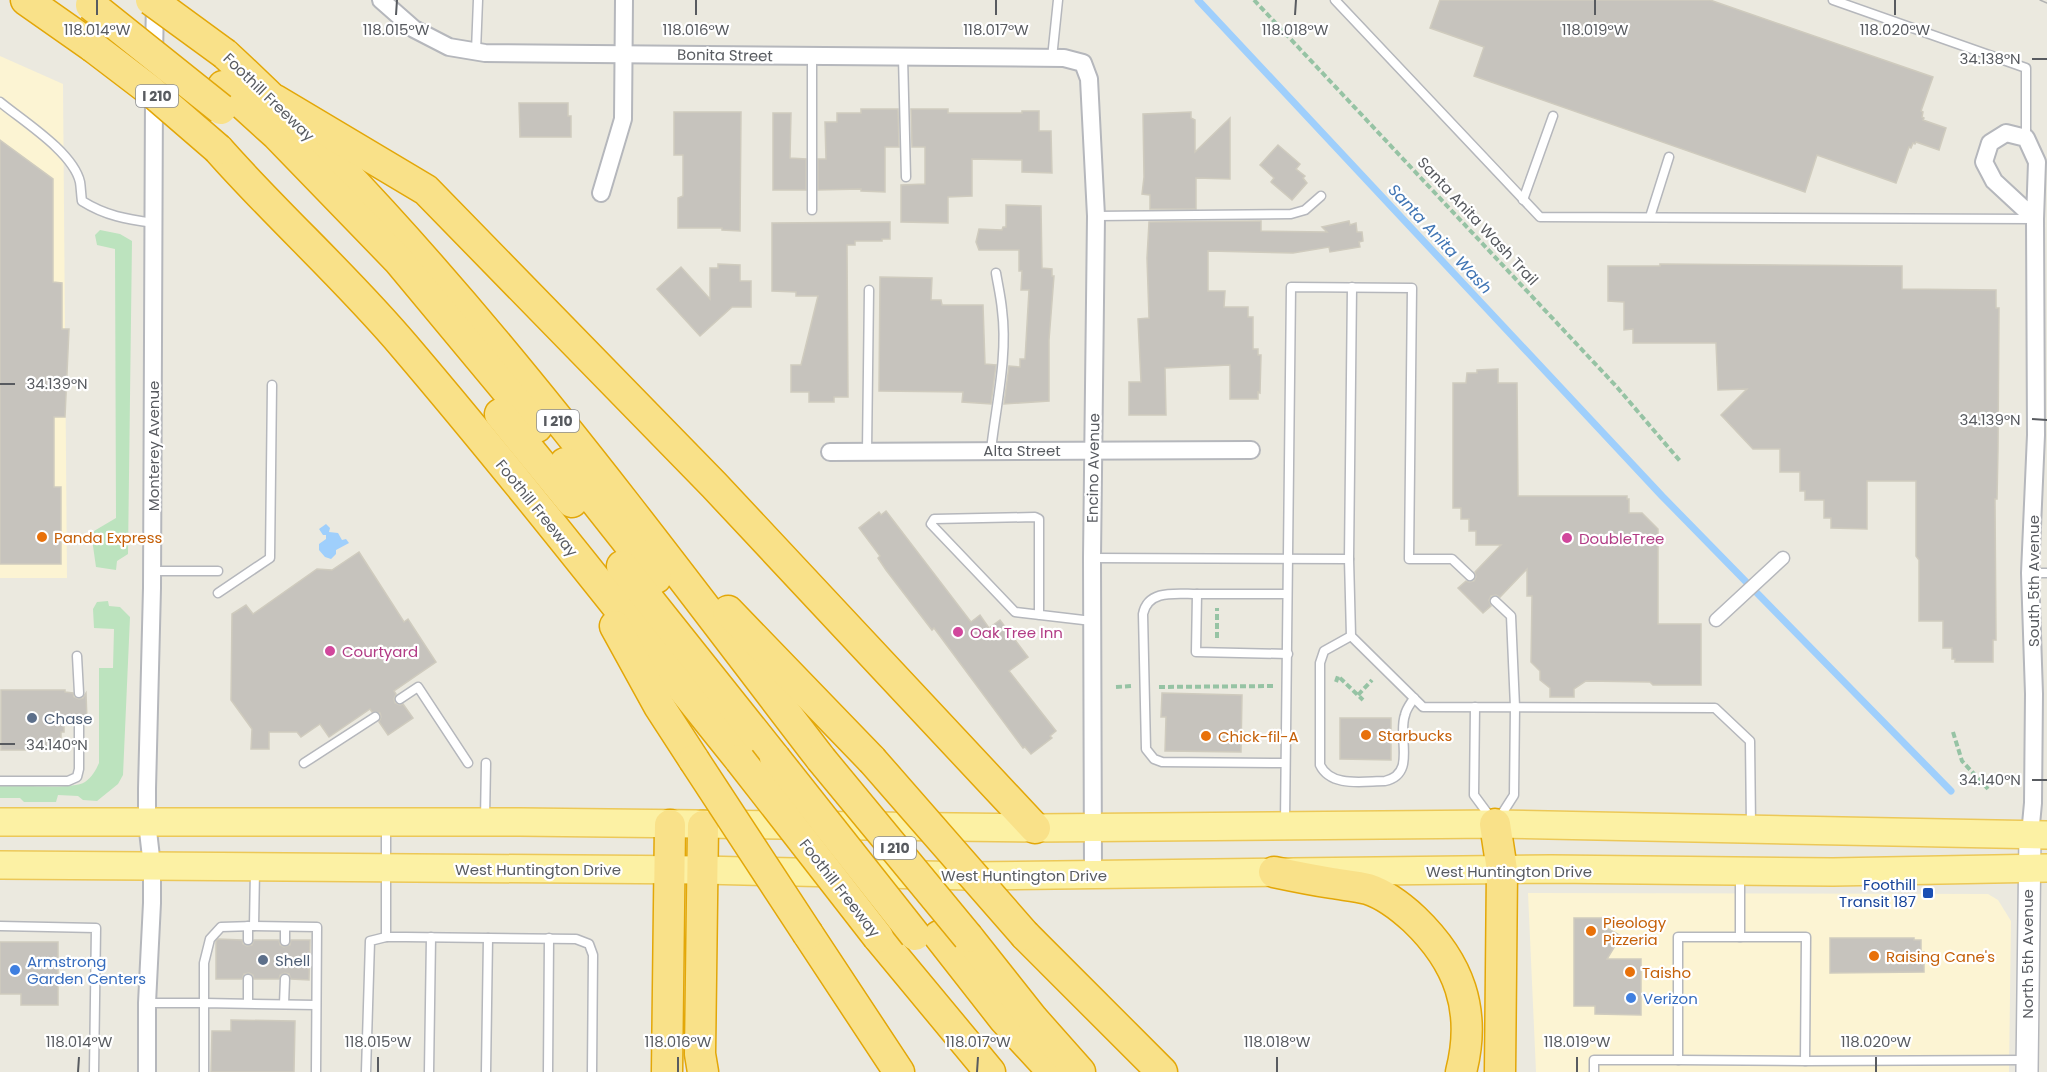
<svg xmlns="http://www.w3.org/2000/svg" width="2047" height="1072" font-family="Poppins,sans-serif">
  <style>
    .commercial { fill: #fcf4d3 }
    .green { fill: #bce3be }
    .water { fill: #9fcffc }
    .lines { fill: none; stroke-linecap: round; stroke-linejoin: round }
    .stream { stroke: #9fcffc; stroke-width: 7 }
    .building { fill: #c6c3bd; stroke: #cfcbbe; stroke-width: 1.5 }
    .service-casing { stroke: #b5b7bc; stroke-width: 11 }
    .pedestrian-casing { stroke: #b5b7bc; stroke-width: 15 }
    .minor-casing { stroke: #b5b7bc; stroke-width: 20 }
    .tertiary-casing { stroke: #b5b7bc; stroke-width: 24 }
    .primary-casing { stroke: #ecc858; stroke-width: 30 }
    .motorway-casing { stroke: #e3a708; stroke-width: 33 }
    .path { stroke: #96c3a4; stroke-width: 4; stroke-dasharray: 6 3; stroke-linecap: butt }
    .service { stroke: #fff; stroke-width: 8 }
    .pedestrian { stroke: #fff; stroke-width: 12 }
    .minor { stroke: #fff; stroke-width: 16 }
    .tertiary { stroke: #fff; stroke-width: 21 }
    .primary { stroke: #fcf1a4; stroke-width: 27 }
    .motorway { stroke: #f9e189; stroke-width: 30 }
    .tram { stroke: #b1b2b2; stroke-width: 1.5 }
    .motorway-bridge-casing { stroke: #e3a708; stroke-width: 33; stroke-linecap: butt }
    .motorway-bridge { stroke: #f9e189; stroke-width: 30 }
    .ticks { fill: none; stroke: #585b60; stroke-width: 2 }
    .food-dot { fill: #e8710a; stroke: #fff; stroke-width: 2 }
    .hotel-dot { fill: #d1479c; stroke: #fff; stroke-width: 2 }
    .service-dot { fill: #5c6f8a; stroke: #fff; stroke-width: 2 }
    .transit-dot { fill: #1a4fb4; stroke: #fff; stroke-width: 2 }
    .shop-dot { fill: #3f7fe0; stroke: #fff; stroke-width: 2 }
    .labels { text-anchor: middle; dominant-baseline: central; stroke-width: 4.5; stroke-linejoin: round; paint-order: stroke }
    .shield { fill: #fff; stroke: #8a8c90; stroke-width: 1.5 }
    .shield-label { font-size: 14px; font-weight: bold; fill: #585b60 }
    .street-label { font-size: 15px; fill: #585b60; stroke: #fff }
    .food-label { font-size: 15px; fill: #c56008; stroke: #fff; text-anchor: start }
    .hotel-label { font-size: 15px; fill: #b23c85; stroke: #fff; text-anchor: start }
    .service-label { font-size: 15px; fill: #4e5e75; stroke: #fff; text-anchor: start }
    .transit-label { font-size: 15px; fill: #164399; stroke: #fff; text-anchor: end }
    .shop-label { font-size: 15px; fill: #366cbe; stroke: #fff; text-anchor: start }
    .water-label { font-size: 16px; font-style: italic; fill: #4075b4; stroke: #fff }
    .ticks-label { font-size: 15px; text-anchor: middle; fill: #585b60; stroke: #fff; stroke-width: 4.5; stroke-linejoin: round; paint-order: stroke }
  </style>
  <rect width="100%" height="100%" fill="#ebe9df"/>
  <g class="commercial">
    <polygon points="0,56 63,84 67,578 0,578"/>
    <polygon points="1528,893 1988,894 1998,900 2011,921 2009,1072 1536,1072"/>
  </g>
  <g class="green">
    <polygon points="100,230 120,234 132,241 128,554 117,561 116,570 96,567 92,539 94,531 116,518 115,249 97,245 95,235"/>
    <path d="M 108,601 L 109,606 L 120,607 L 130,617 L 123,775 L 118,784 L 97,801 L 83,800 L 78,796 L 58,795 L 56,802 L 24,802 L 20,798 L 0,798 L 0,784 C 18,785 72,790 85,782 C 92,777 96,770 99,763 L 99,668 L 113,668 L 114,629 L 94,628 L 93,609 L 97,602 Z"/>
  </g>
  <polygon class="water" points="326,524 330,528 329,532 338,533 342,540 346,539 349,543 336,550 336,554 331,559 325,557 319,550 319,544 326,539 326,535 323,535 319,529"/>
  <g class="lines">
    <polyline class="stream" points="1198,0 1662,496 1951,791"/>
  </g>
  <g class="building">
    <polygon points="1440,0 1710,0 1933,77 1921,111 1923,112 1922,117 1924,118 1923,120 1946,128 1939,150 1916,142 1915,144 1913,143 1911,148 1909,147 1896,183 1817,155 1805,192 1474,76 1484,47 1430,28"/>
    <polygon points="519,103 568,103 568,116 571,116 571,137 520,137"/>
    <polygon points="861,109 898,109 899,147 885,147 885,192 861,191 861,189 818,190 818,159 826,159 825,122 837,122 837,113 861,113"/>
    <polygon points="911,109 948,109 948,113 1022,113 1022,111 1039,111 1039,131 1051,131 1052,173 1022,172 1022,160 972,159 972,196 948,197 948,223 901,222 901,185 925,184 925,147 912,147"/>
    <polygon points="674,112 741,112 740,231 722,230 722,228 678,228 678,198 683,196 683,155 674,155"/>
    <polygon points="1191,112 1191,118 1195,120 1195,152 1230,118 1230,179 1196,178 1196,209 1150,209 1150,195 1142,194 1144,177 1143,114"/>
    <polygon points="773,113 791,113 790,158 806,159 806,190 773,190"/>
    <polygon points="0,140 53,179 53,282 62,283 62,329 69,329 65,417 54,417 54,487 61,487 61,564 0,564"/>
    <polygon points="1278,145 1300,164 1296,169 1305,176 1303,178 1307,183 1292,200 1271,182 1274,178 1260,165"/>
    <polygon points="1006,205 1041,206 1042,268 1052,269 1052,276 1054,276 1049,340 1049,401 1004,404 1009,366 1020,367 1020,359 1025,359 1029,290 1021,290 1022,271 1019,271 1019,250 979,250 976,242 979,229 1002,230 1003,227 1006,227"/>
    <polygon points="1261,221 1261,231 1327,232 1322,227 1349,221 1350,225 1356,223 1357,232 1362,232 1363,241 1359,242 1360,247 1330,252 1329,247 1293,253 1208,251 1208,291 1225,291 1224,307 1248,307 1248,317 1253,317 1253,349 1258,349 1258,355 1261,355 1260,393 1258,392 1258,399 1230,399 1230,365 1165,368 1166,415 1129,415 1129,382 1141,382 1138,319 1149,318 1147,258 1149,222"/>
    <polygon points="890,222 890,239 882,239 882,241 855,241 855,245 847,245 848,397 834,397 834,402 809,402 809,392 791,392 791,365 801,365 818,296 796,296 796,292 772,291 772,223"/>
    <polygon points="718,264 740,265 740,281 751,281 751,307 732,307 700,336 657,289 681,267 710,299 710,268 718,268"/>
    <polygon points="1660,264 1902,266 1902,289 1996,290 1996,308 1999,308 1998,449 1997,499 1995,499 1996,640 1993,640 1993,662 1955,662 1955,659 1952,659 1952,648 1943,648 1943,621 1919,621 1919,560 1916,556 1916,481 1867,481 1867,529 1831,528 1831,518 1824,518 1824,500 1805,500 1805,491 1800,491 1800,472 1780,472 1780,449 1753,449 1721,415 1747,389 1718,390 1716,343 1633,343 1633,329 1624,330 1624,302 1608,301 1608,266 1660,266"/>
    <polygon points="880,277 932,278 931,300 941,300 942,305 983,305 985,364 996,365 991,404 962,402 963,392 879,391"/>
    <polygon points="1498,369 1498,383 1517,383 1518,496 1627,496 1627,499 1629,499 1629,513 1642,513 1658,529 1658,624 1701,624 1701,685 1653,685 1650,682 1586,681 1574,689 1574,697 1550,697 1550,688 1540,680 1540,671 1531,662 1532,596 1527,596 1527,569 1500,597 1496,595 1491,596 1489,600 1491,606 1483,613 1458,588 1466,581 1469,582 1474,581 1476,577 1475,572 1501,545 1476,545 1476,531 1469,531 1469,519 1461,519 1461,508 1453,508 1453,383 1466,383 1467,373 1477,373 1477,370"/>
    <polygon points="886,511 971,622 980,615 989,628 1000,620 1028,657 1009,671 1056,731 1050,736 1052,738 1031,754 1025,747 1023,748 934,628 932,630 886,570 878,558 880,556 859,528 879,512 881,515"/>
    <polygon points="359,552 404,622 408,619 436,662 394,691 396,694 394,699 395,703 400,705 403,704 413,718 388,735 379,722 381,717 380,713 372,712 370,709 329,737 320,724 301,737 297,732 269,732 269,749 251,749 252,729 231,700 232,614 246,605 253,614 317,569 332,570"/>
    <polygon points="1,690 65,690 65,692 73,693 74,697 79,699 83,698 86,693 87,721 80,715 75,716 73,721 64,720 64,732 61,732 61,750 1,750"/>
    <polygon points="1162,693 1242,695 1241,752 1165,751 1166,717 1161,717"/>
    <polygon points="1340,718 1391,718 1391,760 1340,759"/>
    <polygon points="1574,918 1607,918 1607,928 1621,936 1607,959 1641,959 1641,1015 1595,1014 1595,1006 1574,1006"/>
    <polygon points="1830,938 1914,938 1914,940 1921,940 1921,952 1924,952 1924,972 1830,973"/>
    <polygon points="218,939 242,940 243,944 247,946 252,945 254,940 279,940 280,945 284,947 290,945 291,940 310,940 309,980 291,979 289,974 285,973 280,975 279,979 254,979 253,975 249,973 244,974 242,979 216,979 216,941"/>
    <polygon points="0,942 58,942 58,1005 21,1005 21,994 0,994"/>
    <polygon points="231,1020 295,1021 294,1072 211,1072 212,1031 231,1031"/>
  </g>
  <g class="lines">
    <defs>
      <g id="service">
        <polyline points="1335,0 1540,217 2033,219"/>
        <polyline points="1833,0 2026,68 2026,138"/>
        <polyline points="476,51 478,0"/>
        <polyline points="903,57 906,177"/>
        <polyline points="1052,58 1058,0"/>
        <path d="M 0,102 C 23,121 73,152 80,182 C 81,188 81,195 82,201 C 106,216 126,219 154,223"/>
        <polyline points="1523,200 1553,116"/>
        <polyline points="812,210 812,56"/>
        <polyline points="1096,216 1291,214 1305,210 1321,196"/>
        <polyline points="1650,217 1669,157"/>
        <polyline points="1352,287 1349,559 1351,636 1423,707 1715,708 1750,741 1751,826"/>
        <path d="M 991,450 C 996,405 1008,356 1002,310 C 1001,298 998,285 996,273"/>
        <polyline points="867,451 869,290"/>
        <polyline points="1092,558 1349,559"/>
        <polyline points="152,571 218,571"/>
        <polyline points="2030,573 2047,573"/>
        <polyline points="218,593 270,558 272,385"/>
        <path d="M 1197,594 C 1176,594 1148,589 1143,614 L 1146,749 L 1154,759 L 1162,762 L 1285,763"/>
        <polyline points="1287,594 1197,594 1196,652 1288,654"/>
        <polyline points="1495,601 1511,616 1515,707 1514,795 1498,820"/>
        <polyline points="1039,615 1039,519 1035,517 934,519 931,524 1015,612 1092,621"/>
        <path d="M 1351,636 L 1324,651 L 1320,663 L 1320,765 C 1331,788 1364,781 1385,781 C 1417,774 1397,737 1405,715 C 1406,709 1411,703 1414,698"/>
        <polyline points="77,656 79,693"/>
        <polyline points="400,699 418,687 468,763"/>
        <polyline points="1475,707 1474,795 1491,818"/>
        <polyline points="304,763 375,717"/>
        <polyline points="0,781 68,781 77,777 79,769 79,721"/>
        <polyline points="485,819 486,763"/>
        <polyline points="1285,822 1291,287 1412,288 1409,559 1452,559 1470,576"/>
        <polyline points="386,826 386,937"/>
        <polyline points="1740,876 1740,937 1806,937 1805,1061 2026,1060"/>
        <polyline points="0,926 96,928 94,1072"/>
        <polyline points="248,926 248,940"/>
        <polyline points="254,926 317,927 316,1072"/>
        <polyline points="285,927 285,941"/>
        <polyline points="147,1003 204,1003 204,963 210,939 221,927 254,926 255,870"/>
        <polyline points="248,1003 248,979"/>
        <polyline points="284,1004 285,979"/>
        <polyline points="1678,1060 1805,1061"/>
        <polyline points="204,1072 204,1003 316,1005"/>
        <polyline points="366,1072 370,941 386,937 406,937 576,939 589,944 593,955 592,1072"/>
        <polyline points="429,1072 431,937"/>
        <polyline points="486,1072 488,938"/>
        <polyline points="548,1072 549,938"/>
        <polyline points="1594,1072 1594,1060 1678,1060 1678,937 1740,937"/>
      </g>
      <polyline id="pedestrian" points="1716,620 1783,558"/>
      <g id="minor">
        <polyline points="381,0 414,29 449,47 485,53 1064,58 1083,63 1089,79 1096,216 1092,558 1093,875"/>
        <polyline points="154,58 155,0"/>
        <polyline points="601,193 623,119 624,0"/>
        <polyline points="830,452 1251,450"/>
        <polyline points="2030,835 2033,803 2034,694 2030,573 2036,435 2035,219 2037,162 2026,138 2006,133 1990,143 1984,162 1994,181 2035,219"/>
        <polyline points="147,1072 147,1003 152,903 152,866 147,822 147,789 152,588 154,92"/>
      </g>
      <polyline id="tertiary" points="2027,1072 2030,835"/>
      <g id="primary">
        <polyline points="0,822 520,822 1035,828 1495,824 2047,835"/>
        <polyline points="0,865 703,870 968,876 1551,869 1833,872 2047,868"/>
      </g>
      <g id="motorway">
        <polyline points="26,0 93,47"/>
        <path d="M 225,54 C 451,263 634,516 821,759"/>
        <polyline points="223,86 277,135 398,260 537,427"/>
        <polyline points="275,100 426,190 714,485 1035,828"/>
        <path d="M 218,149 C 278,217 346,277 405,347 C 520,482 629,622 740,760"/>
        <polyline points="500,414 572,502"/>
        <polyline points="565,463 656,578"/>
        <polyline points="622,566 775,758"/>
        <polyline points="728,611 872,760"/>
        <polyline points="615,626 659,706 694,760"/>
        <polyline points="1495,824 1502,870 1500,1072"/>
        <path d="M 1274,872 C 1293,876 1313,880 1332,883 C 1344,885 1357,886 1368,889 C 1386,895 1401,907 1414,919 C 1459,962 1477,1010 1461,1072"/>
        <polyline points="808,934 899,1072"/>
        <polyline points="1025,935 1162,1072"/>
        <polyline points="939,936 1004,1019 1053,1072"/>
        <polyline points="878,937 990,1072"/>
        <polyline points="968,937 1033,1019 1080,1072"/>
        <polyline points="667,1072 670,825"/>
        <polyline points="703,1072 700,1054 703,826"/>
      </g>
    </defs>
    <use href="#service" class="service-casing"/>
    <use href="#pedestrian" class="pedestrian-casing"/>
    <use href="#minor" class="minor-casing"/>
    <use href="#tertiary" class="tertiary-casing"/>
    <use href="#primary" class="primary-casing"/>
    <use href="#motorway" class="motorway-casing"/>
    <g class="path">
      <polyline points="1254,0 1616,386 1680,461"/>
      <polyline points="1217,638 1217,608"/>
      <polyline points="1336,682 1338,676 1363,700"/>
      <polyline points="1116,687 1132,686"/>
      <polyline points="1159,687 1274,686"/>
      <polyline points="1358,695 1372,680"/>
      <polyline points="1953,732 1962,761 1988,789"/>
    </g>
    <use href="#service" class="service"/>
    <use href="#pedestrian" class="pedestrian"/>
    <use href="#minor" class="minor"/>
    <use href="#tertiary" class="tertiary"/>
    <use href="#primary" class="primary"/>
    <use href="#motorway" class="motorway"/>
    <polyline class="tram" points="2040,0 2047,3"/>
    <defs>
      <g id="motorway-bridge">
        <polyline points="151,0 225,54"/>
        <polyline points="91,5 221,109"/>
        <polyline points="93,47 152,92 218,149"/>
        <polyline points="775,758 915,935"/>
        <polyline points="821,759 968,937"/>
        <polyline points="694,760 808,934"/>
        <polyline points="740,760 878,937"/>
        <polyline points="872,760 1025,935"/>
      </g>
    </defs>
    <use href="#motorway-bridge" class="motorway-bridge-casing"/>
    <use href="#motorway-bridge" class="motorway-bridge"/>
  </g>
  <path class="ticks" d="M 97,15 L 97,0M 396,15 L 397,0M 696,15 L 696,0M 996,15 L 996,0M 1295,15 L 1296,0M 1595,15 L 1595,0M 1895,15 L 1895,0M 2032,59 L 2047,59M 0,384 L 15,384M 2032,419 L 2047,420M 0,744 L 15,744M 2032,780 L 2047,780M 78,1072 L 79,1057M 378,1072 L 378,1057M 678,1072 L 678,1057M 977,1072 L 978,1057M 1277,1072 L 1277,1057M 1577,1072 L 1577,1057M 1876,1072 L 1876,1057"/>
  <g class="food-dot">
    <circle cx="42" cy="537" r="6"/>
    <circle cx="1366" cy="735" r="6"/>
    <circle cx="1206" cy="736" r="6"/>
    <circle cx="1591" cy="931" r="6"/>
    <circle cx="1874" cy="956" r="6"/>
    <circle cx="1630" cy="972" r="6"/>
  </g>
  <g class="hotel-dot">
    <circle cx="1567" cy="538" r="6"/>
    <circle cx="958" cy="632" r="6"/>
    <circle cx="330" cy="651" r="6"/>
  </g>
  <g class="service-dot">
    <circle cx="32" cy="718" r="6"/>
    <circle cx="263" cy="960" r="6"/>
  </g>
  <rect class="transit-dot" x="1922" y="887" width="12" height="12" rx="3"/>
  <g class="shop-dot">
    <circle cx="15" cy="970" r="6"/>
    <circle cx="1631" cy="998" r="6"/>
  </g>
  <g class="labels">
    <g class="shield">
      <rect x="136" y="85" width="42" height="22" rx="4.5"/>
      <rect x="537" y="410" width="42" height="22" rx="4.5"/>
      <rect x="874" y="837" width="42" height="22" rx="4.5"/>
    </g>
    <g class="shield-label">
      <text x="157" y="96">I 210</text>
      <text x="558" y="421">I 210</text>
      <text x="895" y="848">I 210</text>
    </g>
    <g class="street-label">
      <text transform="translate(725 55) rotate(1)">Bonita Street</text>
      <text transform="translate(269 97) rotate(44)">Foothill Freeway</text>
      <text transform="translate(1478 221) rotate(47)">Santa Anita Wash Trail</text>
      <text transform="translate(153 446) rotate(-90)">Monterey Avenue</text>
      <text x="1022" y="450">Alta Street</text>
      <text transform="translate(1093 468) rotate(-89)">Encino Avenue</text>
      <text transform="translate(537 508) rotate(51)">Foothill Freeway</text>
      <text transform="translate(2033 581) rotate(-90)">South 5th Avenue</text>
      <text x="538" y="869">West Huntington Drive</text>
      <text x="1509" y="871">West Huntington Drive</text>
      <text x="1024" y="875">West Huntington Drive</text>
      <text transform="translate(840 888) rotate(52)">Foothill Freeway</text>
      <text transform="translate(2027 954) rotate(-90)">North 5th Avenue</text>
    </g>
    <g class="food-label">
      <text x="54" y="537">Panda Express</text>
      <text x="1378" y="735">Starbucks</text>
      <text x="1218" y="736">Chick-fil-A</text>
      <text x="1603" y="922">Pieology<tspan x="1603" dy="17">Pizzeria</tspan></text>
      <text x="1886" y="956">Raising Cane's</text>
      <text x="1642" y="972">Taisho</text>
    </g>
    <g class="hotel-label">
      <text x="1579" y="538">DoubleTree</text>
      <text x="970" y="632">Oak Tree Inn</text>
      <text x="342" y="651">Courtyard</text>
    </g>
    <g class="service-label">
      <text x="44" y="718">Chase</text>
      <text x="275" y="960">Shell</text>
    </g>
    <g class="transit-label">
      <text x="1916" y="884">Foothill<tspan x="1916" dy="17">Transit 187</tspan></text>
    </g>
    <g class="shop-label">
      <text x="27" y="961">Armstrong<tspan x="27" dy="17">Garden Centers</tspan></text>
      <text x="1643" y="998">Verizon</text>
    </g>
    <g class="water-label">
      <text transform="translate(1440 239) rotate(47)">Santa Anita Wash</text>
    </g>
  </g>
  <g class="ticks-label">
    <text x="97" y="35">118.014°W</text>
    <text x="396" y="35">118.015°W</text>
    <text x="696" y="35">118.016°W</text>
    <text x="996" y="35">118.017°W</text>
    <text x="1295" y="35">118.018°W</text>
    <text x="1595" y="35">118.019°W</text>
    <text x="1895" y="35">118.020°W</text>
    <text x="1990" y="64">34.138°N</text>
    <text x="57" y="389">34.139°N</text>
    <text x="1990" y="425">34.139°N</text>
    <text x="57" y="750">34.140°N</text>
    <text x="1990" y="785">34.140°N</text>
    <text x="79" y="1047">118.014°W</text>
    <text x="378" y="1047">118.015°W</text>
    <text x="678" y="1047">118.016°W</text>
    <text x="978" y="1047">118.017°W</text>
    <text x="1277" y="1047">118.018°W</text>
    <text x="1577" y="1047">118.019°W</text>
    <text x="1876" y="1047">118.020°W</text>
  </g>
</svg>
